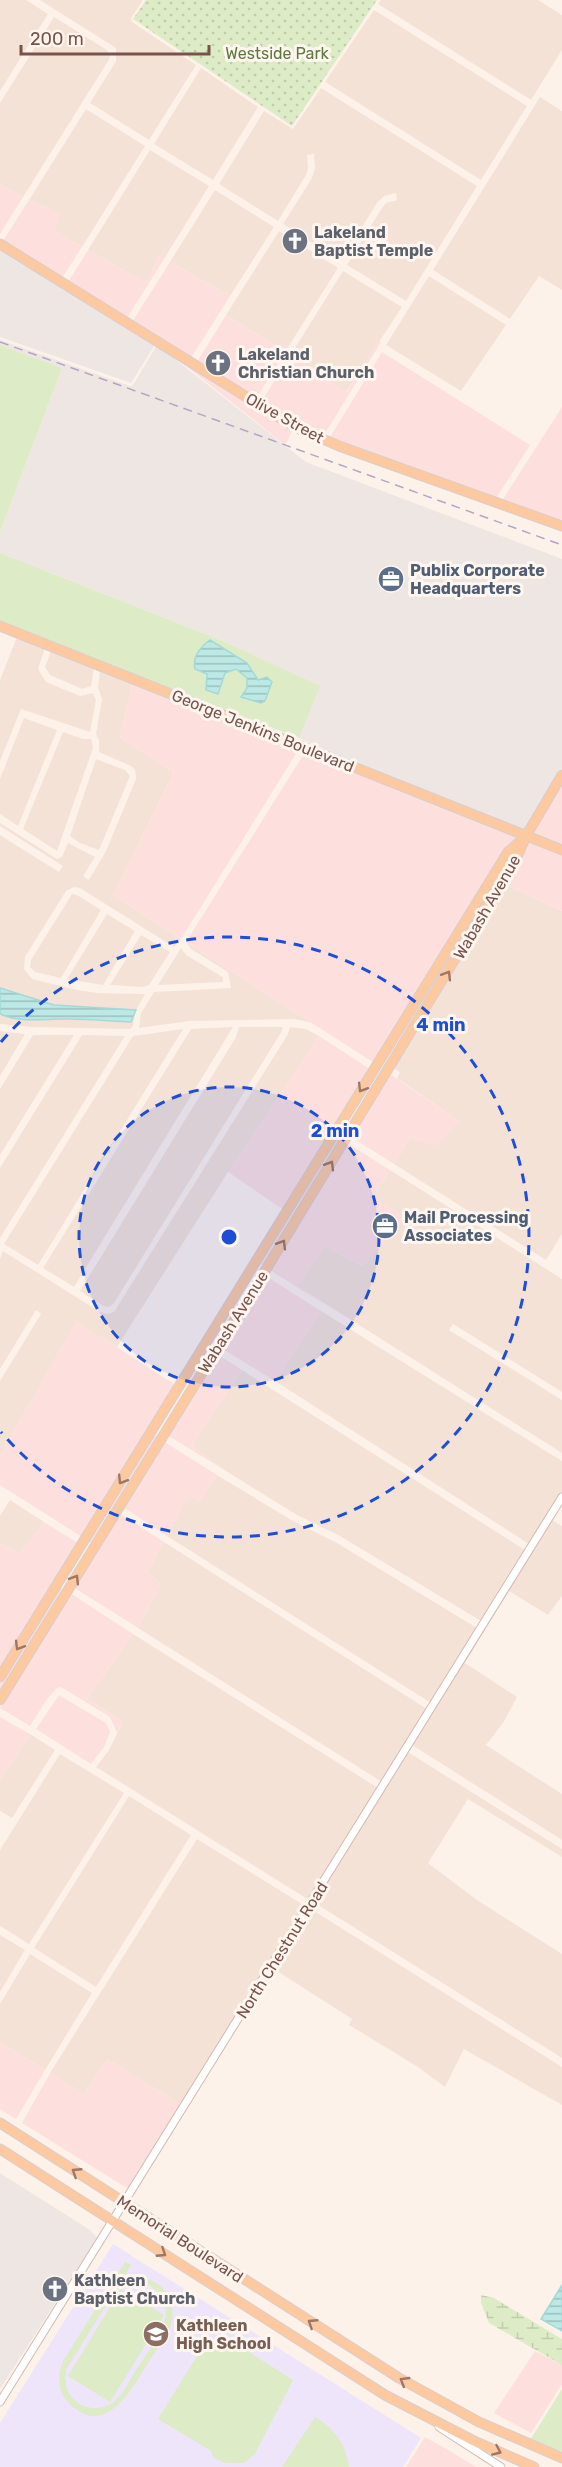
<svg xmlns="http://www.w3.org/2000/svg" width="562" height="2467" font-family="Rubik,sans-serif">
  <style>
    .residential { fill: #f5e2d7 }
    .commercial { fill: #fde0dd }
    .industrial { fill: #eee6e2 }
    .education { fill: #eee5fa }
    .green { fill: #ddecc6; fill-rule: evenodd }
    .wetland { fill: url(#wetland-marsh) }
    .park { fill: url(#park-dots) }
    .water { fill: url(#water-rules); stroke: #a2dad8; stroke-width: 1.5 }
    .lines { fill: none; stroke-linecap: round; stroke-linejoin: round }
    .minor-casing { stroke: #d3b9b1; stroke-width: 9 }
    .major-casing { stroke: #d9cfcd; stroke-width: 11 }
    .minor { stroke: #fff; stroke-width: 7 }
    .major { stroke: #fcc9a1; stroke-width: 9 }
    .rail { stroke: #b2a6c8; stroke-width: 1.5; stroke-dasharray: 9 6; stroke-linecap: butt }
    .oneway { stroke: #a07665 }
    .ring { fill: none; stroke: #1d4ed8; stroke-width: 3; stroke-dasharray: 10 8 }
    .labels { text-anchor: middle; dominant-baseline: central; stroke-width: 6; stroke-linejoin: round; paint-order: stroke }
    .park-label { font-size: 16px; fill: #5c7940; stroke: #fff6f0 }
    .worship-label { font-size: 16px; font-weight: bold; fill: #5b616d; stroke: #fff6f0; text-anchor: start }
    .street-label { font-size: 16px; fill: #79534b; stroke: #fff6f0 }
    .service-label { font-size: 16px; font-weight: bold; fill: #4e5e75; stroke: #fff6f0; text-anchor: start }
    .education-label { font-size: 16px; font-weight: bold; fill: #785e54; stroke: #fff6f0; text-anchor: start }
    .centre { fill: #1d4ed8; stroke: #fff6f0; stroke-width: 3 }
    .ring-label { font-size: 18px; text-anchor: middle; font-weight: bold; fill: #1d4ed8; stroke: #fff6f0; stroke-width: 6; stroke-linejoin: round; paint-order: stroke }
  </style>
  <defs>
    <pattern id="wetland-marsh" width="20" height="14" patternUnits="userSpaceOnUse" patternTransform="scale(1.5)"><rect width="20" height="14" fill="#ddecc6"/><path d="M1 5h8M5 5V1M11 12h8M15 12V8" fill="none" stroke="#c1ccac"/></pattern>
    <pattern id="park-dots" width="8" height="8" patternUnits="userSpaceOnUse" patternTransform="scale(1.5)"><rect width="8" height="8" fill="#ddecc6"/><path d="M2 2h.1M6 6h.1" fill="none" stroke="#c1ccac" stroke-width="1.8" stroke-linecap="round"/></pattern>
    <pattern id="water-rules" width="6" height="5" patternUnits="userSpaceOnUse" patternTransform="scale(1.5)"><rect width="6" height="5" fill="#bce8e6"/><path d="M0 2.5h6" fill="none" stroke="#9ebfbc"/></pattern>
  </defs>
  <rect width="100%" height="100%" fill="#fdf2e9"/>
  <g class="residential">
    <polygon points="0,0 26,0 48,14 0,91"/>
    <polygon points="40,0 143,0 131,18 132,22 196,65 149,140 90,103 116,61 116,48"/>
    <polygon points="381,0 538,0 562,15 562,50 531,100 378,4"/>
    <polygon points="374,10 527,106 481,180 325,82"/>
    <polygon points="54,17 107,50 110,58 23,197 0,184 0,103"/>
    <polygon points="201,68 258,107 213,180 154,144"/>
    <polygon points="321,88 477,186 406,301 347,265 382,208 386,203 397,200 396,193 384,196 377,203 341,261 283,224 312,178 315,168 314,154 307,155 308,169 306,175 278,221 219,184 264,111 293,129"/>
    <polygon points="540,97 562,111 562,290 539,276 510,319 433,270"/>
    <polygon points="86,109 145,146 82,247 54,230 60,213 29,200"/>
    <polygon points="150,150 209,186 164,259 159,256 146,283 88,250"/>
    <polygon points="215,190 274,227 230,296 170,262"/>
    <polygon points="279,231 338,268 285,352 226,315"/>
    <polygon points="343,271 402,307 346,392 290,356"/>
    <polygon points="429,276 506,325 461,391 386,345"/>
    <polygon points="17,637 45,648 38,669 46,682 80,696 93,693 96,700 90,732 21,709 0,761 0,680"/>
    <polygon points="51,651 94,668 91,686 82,689 50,675 45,667"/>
    <polygon points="100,670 132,683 120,738 174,772 113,895 181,939 174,947 80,888 74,887 66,891 25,957 24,969 32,979 77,990 98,993 145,994 136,1010 54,1005 0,988 0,835 59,872 63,866 0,826 0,823 57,859 62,857 68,843 95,857 83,876 89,880 106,851 136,779 135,770 131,766 99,752 99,740 96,734 102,699 98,688"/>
    <polygon points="24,718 57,730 18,826 0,814 0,779"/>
    <polygon points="63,732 83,739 91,739 93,748 57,851 23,829"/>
    <polygon points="96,759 125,770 130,776 99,850 80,843 70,836"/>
    <polygon points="505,884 562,911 562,1234 546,1260 394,1164 410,1138 459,1121 397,1078 400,1072 393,1068"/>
    <polygon points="72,894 77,895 101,910 61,978 35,972 30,967 31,960"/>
    <polygon points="107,914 135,931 103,985 67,979"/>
    <polygon points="141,935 170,952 149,985 143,987 110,985"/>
    <polygon points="186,942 312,1023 295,1019 189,1021 139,1028 141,1013 154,992 231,988 228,972 191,949"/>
    <polygon points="181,948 186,955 223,977 223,982 158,985"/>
    <polygon points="135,1013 133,1026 130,1029 32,1027 0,1024 0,1014 24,1020 69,1019 130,1022"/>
    <polygon points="233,1027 74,1287 43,1268 191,1029"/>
    <polygon points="239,1027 283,1027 282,1031 114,1303 109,1307 103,1306 80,1291 236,1037"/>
    <polygon points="290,1027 306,1029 319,1036 228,1172 117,1347 76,1322 0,1455 0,1381 41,1314 36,1310 0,1369 0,1259 3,1251 100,1312 108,1314 114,1312 288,1034"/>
    <polygon points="183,1029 38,1265 4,1244 133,1036"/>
    <polygon points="0,1031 25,1034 0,1076"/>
    <polygon points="33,1035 74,1035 0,1155 0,1089"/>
    <polygon points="82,1035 125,1036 0,1238 0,1168"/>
    <polygon points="390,1170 562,1279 562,1392 453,1324 449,1330 562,1400 562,1453 297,1286 325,1246 363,1266 402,1219 373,1197"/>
    <polygon points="321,1311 562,1461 562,1491 529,1544 275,1381"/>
    <polygon points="242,1370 525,1550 481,1621 340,1536 297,1515 221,1468 192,1446"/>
    <polygon points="217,1475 293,1521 337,1543 477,1628 431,1703 167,1536 190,1495 201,1501"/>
    <polygon points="10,1500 44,1522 19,1554 0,1543 0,1516"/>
    <polygon points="552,1520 562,1526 562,1596 548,1615 509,1591 465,1663 517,1697 503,1723 486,1745 562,1794 562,1840 412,1745"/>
    <polygon points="164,1542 427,1709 382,1782 138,1628 161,1584 147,1572"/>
    <polygon points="133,1634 378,1788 309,1900 96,1767 109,1750 123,1722 87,1699"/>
    <polygon points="30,1734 55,1750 12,1818 0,1811 0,1779"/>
    <polygon points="408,1752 562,1849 562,1857 468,1799 428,1863 477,1900 562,1954 562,2058 315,1903"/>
    <polygon points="60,1754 124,1793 29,1944 0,1926 0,1850"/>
    <polygon points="129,1796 191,1835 96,1987 34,1948"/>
    <polygon points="197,1839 305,1906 182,2105 107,2059 84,2094 50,2073"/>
    <polygon points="311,1909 562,2067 562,2105 464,2049 445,2087 418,2067 349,2025 352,2019 274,1969"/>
    <polygon points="0,1935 25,1950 0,1992"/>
    <polygon points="30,1954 92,1993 45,2070 0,2042 0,2004"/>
  </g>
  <g class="commercial">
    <polygon points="0,184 23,197 0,234"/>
    <polygon points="29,200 61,213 54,230 82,247 62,278 3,241"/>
    <polygon points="88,250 146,283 159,256 164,259 127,318 68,282"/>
    <polygon points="170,262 230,296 191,358 132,322"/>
    <polygon points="226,315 285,352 256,399 197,362"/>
    <polygon points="378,340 381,342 324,435 305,428 261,402 290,356 347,392"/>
    <polygon points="382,352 530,445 497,497 330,437"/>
    <polygon points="171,354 293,430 285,445"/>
    <polygon points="562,407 562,521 503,499"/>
    <polygon points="132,683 299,749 181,939 113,895 174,772 120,738"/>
    <polygon points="305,752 519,837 374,1063 186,942"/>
    <polygon points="562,781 562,846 531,834"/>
    <polygon points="527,840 562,854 562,911 505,884"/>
    <polygon points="319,1036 370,1069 284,1210 228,1172"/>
    <polygon points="390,1074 459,1121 436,1147 410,1138 394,1164 351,1137"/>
    <polygon points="336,1137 341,1140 264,1266 261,1264"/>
    <polygon points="347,1143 390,1170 373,1197 403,1219 363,1266 325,1246 298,1286 325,1305 270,1270"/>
    <polygon points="266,1276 321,1311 275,1381 221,1348"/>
    <polygon points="76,1321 177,1386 82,1537 0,1485 0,1455"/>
    <polygon points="217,1354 242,1370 192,1446 221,1468 167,1435"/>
    <polygon points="154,1435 158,1438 92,1544 88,1541"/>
    <polygon points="163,1441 217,1475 201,1502 190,1496 167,1536 123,1507"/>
    <polygon points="119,1513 164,1542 147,1572 161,1584 138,1628 73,1587"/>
    <polygon points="44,1522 78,1543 0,1671 0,1543 19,1554"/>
    <polygon points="59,1587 64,1590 0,1694 0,1683"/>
    <polygon points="70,1593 133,1634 87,1699 123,1722 117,1733 110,1717 61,1687 57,1688 47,1699 30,1726 0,1708"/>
    <polygon points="59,1695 106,1723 110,1732 104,1747 91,1764 36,1729"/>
    <polygon points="0,1717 30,1734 0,1779"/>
    <polygon points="0,2042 45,2070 16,2119 0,2109"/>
    <polygon points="107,2059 182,2105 130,2190 22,2123 50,2073 84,2094"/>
    <polygon points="535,2351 562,2365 562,2384 531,2433 494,2413"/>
    <polygon points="425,2437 450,2451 476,2467 406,2467"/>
  </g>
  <g class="industrial">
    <polygon points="0,249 154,346 131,383 0,337"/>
    <polygon points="0,340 130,386 133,385 157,345 306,462 562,559 562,768 525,832 400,782 299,738 319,686 223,641 0,553 0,532 62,368 0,345"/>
    <polygon points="0,2173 90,2230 97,2238 0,2389"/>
  </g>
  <polygon class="education" points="113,2244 421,2438 403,2467 0,2467 0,2423"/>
  <g class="green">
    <polygon points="0,345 62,368 0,532"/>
    <path d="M 0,553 L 223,641 L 320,686 L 299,738 L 134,675 L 0,621 ZM 247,663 L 258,680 L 263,680 L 261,703 L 241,697 L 247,688 L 247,678 L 236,669 L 225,673 L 220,689 L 207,690 L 207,674 L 199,669 Z"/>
    <path d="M 125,2262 L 131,2265 L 123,2279 C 150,2271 177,2290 172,2320 C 170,2334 157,2348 150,2360 C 133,2387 106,2441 69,2403 C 57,2391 57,2376 63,2361 ZM 134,2283 C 143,2283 152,2285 158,2293 C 179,2316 151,2346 138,2367 C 130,2379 123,2396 111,2404 C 99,2411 82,2409 73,2398 C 65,2390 64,2378 67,2368 L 113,2294 L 122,2286 Z"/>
    <polygon points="121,2289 164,2315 110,2402 68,2376"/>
    <polygon points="230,2340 293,2380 255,2454 244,2463 225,2463 213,2457 211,2451 158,2419 203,2346"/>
    <polygon points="562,2389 562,2452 530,2440"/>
    <path d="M 315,2417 C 334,2428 346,2444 349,2467 L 282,2467 Z"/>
  </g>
  <polygon class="wetland" points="481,2295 494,2298 562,2339 562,2365 489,2323 481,2303"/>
  <polygon class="park" points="146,0 377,0 292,126 133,19"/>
  <g class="water">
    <path d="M 210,640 L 247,663 L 258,680 L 267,677 L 272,682 L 265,701 L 261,703 L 241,697 L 247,688 L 247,678 L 236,669 L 225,673 L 218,694 L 206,690 L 207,674 L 195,669 C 192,657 201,646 210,640 Z"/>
    <path d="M 0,988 L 54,1005 L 136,1010 L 131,1022 C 110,1021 90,1019 70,1019 C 47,1018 21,1024 0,1014 Z"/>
    <polygon points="562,2285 562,2331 541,2319"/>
  </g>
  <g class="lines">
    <defs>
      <g id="minor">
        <polyline points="0,2402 562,1497"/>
        <polyline points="439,2427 501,2467"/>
      </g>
      <g id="major">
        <polyline points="0,244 295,427 339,446 562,526"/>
        <polyline points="0,626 562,850"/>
        <polyline points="0,1677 508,852 524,838"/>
        <polyline points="0,1700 265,1271 517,857 526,836 562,775"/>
        <polyline points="0,2123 399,2378 479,2422 562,2458"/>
        <polyline points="0,2149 385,2395 474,2441 534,2467"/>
      </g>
    </defs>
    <use href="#minor" class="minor-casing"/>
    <use href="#major" class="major-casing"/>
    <use href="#minor" class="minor"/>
    <use href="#major" class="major"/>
    <polyline class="rail" points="0,342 562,545"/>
  </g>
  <defs><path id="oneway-chevron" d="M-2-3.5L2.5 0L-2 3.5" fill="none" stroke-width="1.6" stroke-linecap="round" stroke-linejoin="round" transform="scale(1.5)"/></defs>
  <g class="oneway">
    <use href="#oneway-chevron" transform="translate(447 975) rotate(-59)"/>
    <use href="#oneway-chevron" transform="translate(362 1088) rotate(121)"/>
    <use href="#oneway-chevron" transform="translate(330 1165) rotate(-59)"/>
    <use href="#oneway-chevron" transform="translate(282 1244) rotate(-59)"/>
    <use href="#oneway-chevron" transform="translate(122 1480) rotate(122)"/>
    <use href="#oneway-chevron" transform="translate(75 1579) rotate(-58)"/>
    <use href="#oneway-chevron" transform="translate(19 1646) rotate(121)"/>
    <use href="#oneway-chevron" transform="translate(76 2172) rotate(-147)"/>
    <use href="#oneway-chevron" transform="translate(162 2253) rotate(33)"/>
    <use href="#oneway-chevron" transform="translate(312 2323) rotate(-147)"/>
    <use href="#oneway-chevron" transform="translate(404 2381) rotate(-149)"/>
    <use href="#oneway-chevron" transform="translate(497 2451) rotate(24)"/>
  </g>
  <circle cx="229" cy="1237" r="150" fill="#1d4ed8" fill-opacity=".12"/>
  <g class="ring">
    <circle cx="229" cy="1237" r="150"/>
    <path d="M1 1042A300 300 0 1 1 1 1432"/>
  </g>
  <defs>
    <symbol id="church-disc" viewBox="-11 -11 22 22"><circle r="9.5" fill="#6b7280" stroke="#fff6f0"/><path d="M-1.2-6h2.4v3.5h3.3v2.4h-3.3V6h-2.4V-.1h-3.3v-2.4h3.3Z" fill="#fff"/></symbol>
    <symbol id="office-disc" viewBox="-11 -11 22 22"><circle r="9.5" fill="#5c6f8a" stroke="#fff6f0"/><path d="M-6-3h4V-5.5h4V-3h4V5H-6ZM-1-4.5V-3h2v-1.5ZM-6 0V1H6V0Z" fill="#fff"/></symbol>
    <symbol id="school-disc" viewBox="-11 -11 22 22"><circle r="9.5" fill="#8d6e63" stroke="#fff6f0"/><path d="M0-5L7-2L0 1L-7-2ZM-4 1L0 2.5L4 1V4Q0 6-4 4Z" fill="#fff"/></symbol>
  </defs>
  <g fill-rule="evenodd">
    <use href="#church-disc" x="280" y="226" width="30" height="30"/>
    <use href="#church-disc" x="203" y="348" width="30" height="30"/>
    <use href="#office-disc" x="376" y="564" width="30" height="30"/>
    <use href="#office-disc" x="370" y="1211" width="30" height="30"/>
    <use href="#church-disc" x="40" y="2274" width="30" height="30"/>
    <use href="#school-disc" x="141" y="2319" width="30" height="30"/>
  </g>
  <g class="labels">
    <g class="park-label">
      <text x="277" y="53">Westside Park</text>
    </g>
    <g class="worship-label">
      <text x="314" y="232">Lakeland<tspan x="314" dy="18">Baptist Temple</tspan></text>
      <text x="238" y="354">Lakeland<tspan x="238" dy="18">Christian Church</tspan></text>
      <text x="74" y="2280">Kathleen<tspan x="74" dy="18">Baptist Church</tspan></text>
    </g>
    <g class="street-label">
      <text transform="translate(285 418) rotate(29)">Olive Street</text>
      <text transform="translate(263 731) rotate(22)">George Jenkins Boulevard</text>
      <text transform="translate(487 907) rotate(-60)">Wabash Avenue</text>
      <text transform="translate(233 1322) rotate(-58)">Wabash Avenue</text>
      <text transform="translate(282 1950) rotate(-58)">North Chestnut Road</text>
      <text transform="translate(180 2239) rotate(33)">Memorial Boulevard</text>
    </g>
    <g class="service-label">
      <text x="410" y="570">Publix Corporate<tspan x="410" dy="18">Headquarters</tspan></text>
      <text x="404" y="1217">Mail Processing<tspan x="404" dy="18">Associates</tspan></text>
    </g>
    <g class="education-label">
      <text x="176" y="2325">Kathleen<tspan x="176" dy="18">High School</tspan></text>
    </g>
  </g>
  <circle cx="229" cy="1237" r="9" class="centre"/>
  <g class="ring-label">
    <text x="441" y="1031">4 min</text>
    <text x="335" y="1137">2 min</text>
  </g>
  <path d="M21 45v9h188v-9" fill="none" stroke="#79534b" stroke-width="3"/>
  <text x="30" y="45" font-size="18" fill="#79534b" stroke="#fff6f0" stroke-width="4.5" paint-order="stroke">200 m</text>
</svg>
